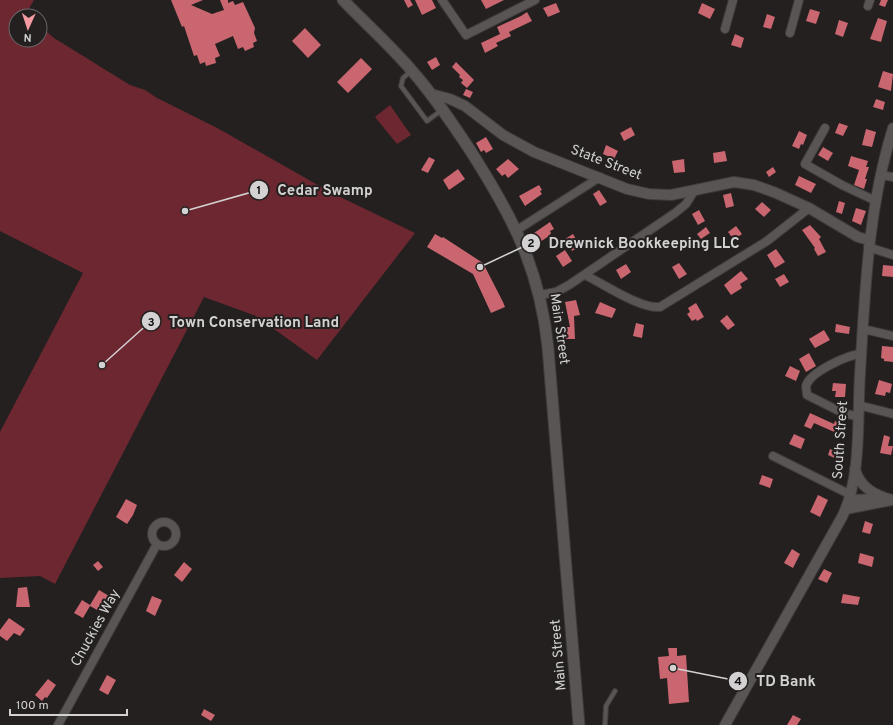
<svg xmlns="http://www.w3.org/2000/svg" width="893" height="725" font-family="Overpass,sans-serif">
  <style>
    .green { fill: #6c2730 }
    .building { fill: #c9666f }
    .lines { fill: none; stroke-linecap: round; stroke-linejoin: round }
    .service-casing { stroke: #3d3a3a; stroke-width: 6 }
    .minor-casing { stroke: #3d3a3a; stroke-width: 10 }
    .tertiary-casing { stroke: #3d3a3a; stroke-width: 12 }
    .secondary-casing { stroke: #3d3a3a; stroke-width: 13 }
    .service { stroke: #595555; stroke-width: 4 }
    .minor { stroke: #595555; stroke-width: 8 }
    .tertiary { stroke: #595555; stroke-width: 10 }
    .secondary { stroke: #595555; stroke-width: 11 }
    .labels { text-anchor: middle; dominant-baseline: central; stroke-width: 4; stroke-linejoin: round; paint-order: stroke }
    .street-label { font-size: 14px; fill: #d3d1d1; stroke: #242020 }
    .leader { fill: none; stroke: #d3d1d1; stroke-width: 1.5 }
    .callout-dot { fill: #d3d1d1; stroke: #242020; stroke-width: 1.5 }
    .mark-label { font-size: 12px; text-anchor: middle; font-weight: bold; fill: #111 }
    .callout-label { font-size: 15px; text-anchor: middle; font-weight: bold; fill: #d3d1d1; stroke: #242020; stroke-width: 4; stroke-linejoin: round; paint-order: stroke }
  </style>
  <rect width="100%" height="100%" fill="#242020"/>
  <g class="green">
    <polygon points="0,0 34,0 26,14 28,16 16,16 16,40 40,40 40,26 54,38 130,85 145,90 157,98 219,129 330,192 415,233 317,360 256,316 204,297 55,584 40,576 0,578 0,432 83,273 0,231"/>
    <polygon points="390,105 411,135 397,144 375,117"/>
  </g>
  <g class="building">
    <polygon points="171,0 203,0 191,5 212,14 224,10 220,0 228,0 228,3 233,1 235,5 243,2 255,28 254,33 257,41 253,43 254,47 245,51 243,47 238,49 233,36 215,44 220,56 215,58 216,63 206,66 205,62 200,64 197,55 194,56 184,26 182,27"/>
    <polygon points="404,0 410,0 413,5 408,8"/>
    <polygon points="415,0 432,0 436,8 422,15"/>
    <polygon points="481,0 504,0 486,9"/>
    <polygon points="881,0 888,0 885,7 879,5"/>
    <polygon points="556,3 560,12 548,17 543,8"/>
    <polygon points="702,3 715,9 710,19 698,13"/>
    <polygon points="810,9 820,12 816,24 806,21"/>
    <polygon points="527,12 532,21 509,32 511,36 496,43 498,46 485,53 481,43 500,34 497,27 521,16"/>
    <polygon points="767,14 775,17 771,29 763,27"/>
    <polygon points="878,18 887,21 881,42 870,39"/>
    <polygon points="839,20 848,23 843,37 835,34"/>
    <polygon points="305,28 321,45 308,58 292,41"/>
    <polygon points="735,34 744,38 741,48 731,45"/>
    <polygon points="436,57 440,65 432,70 427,62"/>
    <polygon points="361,58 372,69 348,93 337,82"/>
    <polygon points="456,62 474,80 467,88 461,83 463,80 459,77 460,75 452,67"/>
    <polygon points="883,71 893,74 891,91 878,87"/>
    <polygon points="466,89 473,92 470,98 463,95"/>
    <polygon points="876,99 885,102 883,110 873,107"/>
    <polygon points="839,123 848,126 843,136 835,133"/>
    <polygon points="631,127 635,135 624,141 620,133"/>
    <polygon points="866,129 876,132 872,147 862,145"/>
    <polygon points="799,131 807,135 803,145 801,144 799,149 792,146"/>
    <polygon points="486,137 493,149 486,153 484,150 481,152 476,143"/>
    <polygon points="606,145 618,151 614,159 603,154"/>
    <polygon points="823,147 833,153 828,161 818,155"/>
    <polygon points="725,151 727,161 714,163 713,153"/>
    <polygon points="851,156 868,161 866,167 869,167 865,179 867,179 864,189 854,185 859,170 848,166"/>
    <polygon points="429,157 435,160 428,173 421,170"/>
    <polygon points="508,159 519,169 508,178 505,174 502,176 496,169"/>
    <polygon points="684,159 685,172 674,173 672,161"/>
    <polygon points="773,167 776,172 769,177 766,172"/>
    <polygon points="458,169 465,179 449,190 443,180"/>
    <polygon points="799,176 816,184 811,193 795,185"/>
    <polygon points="539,185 542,190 540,191 542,194 525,206 519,196"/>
    <polygon points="599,190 607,202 600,206 593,194"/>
    <polygon points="731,193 734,206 726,208 723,195"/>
    <polygon points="839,201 845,203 842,214 836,212"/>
    <polygon points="762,202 771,210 764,217 755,209"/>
    <polygon points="856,208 866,211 861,225 852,221"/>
    <polygon points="699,210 705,221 698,225 692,214"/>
    <polygon points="550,222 554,229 550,231 551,233 549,236 540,242 534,233"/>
    <polygon points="810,225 821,237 819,239 826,252 818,256 814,249 815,248 802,230"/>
    <polygon points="736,226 742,234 734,240 728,232"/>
    <polygon points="706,227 710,233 701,239 697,234"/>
    <polygon points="435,234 442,238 443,237 483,263 503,302 505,307 491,313 473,274 427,247"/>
    <polygon points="573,234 580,246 572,251 565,239"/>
    <polygon points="776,249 785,262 775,268 767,255"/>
    <polygon points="565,250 572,261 563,267 556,256"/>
    <polygon points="679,263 687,274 679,279 672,267"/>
    <polygon points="626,264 631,272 621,279 616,270"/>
    <polygon points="883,265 893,266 893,277 882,276"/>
    <polygon points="741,271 748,279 740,284 742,288 731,295 724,285"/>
    <polygon points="784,274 789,282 780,287 775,279"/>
    <polygon points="576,300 580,315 574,316 575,339 565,339 565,327 570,327 565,302"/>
    <polygon points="600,302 616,309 612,318 595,313"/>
    <polygon points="696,303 704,317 697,321 696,319 692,321 687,314 690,312 688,308"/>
    <polygon points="727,315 735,325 728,330 720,321"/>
    <polygon points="636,323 644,325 642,338 633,336"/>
    <polygon points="836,324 850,327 849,334 835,332"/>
    <polygon points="824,330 830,340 815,348 809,339"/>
    <polygon points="882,346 893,347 893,362 884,361 884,359 881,358"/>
    <polygon points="809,353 816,366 806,372 799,359"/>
    <polygon points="790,366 800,371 796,381 785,376"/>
    <polygon points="879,380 892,384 890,393 886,392 885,396 875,394"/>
    <polygon points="833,383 846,384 845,397 835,397 836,391 832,391"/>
    <polygon points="810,413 834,424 835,421 845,427 841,435 814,423 811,429 804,426"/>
    <polygon points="794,434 805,439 801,449 789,444"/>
    <polygon points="884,435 890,437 888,446 893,446 891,455 880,453"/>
    <polygon points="830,449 841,454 839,460 828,455"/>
    <polygon points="762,475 773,479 770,488 759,484"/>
    <polygon points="818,495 828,500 820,517 810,512"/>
    <polygon points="126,499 137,505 133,515 127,524 116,517"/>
    <polygon points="865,521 873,524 870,534 862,532"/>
    <polygon points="792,549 800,554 793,568 784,563"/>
    <polygon points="860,553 874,557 872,567 858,563"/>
    <polygon points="98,561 103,567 98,571 93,565"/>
    <polygon points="184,562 192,569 182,582 174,575"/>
    <polygon points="824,569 832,573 827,583 818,579"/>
    <polygon points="27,587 30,607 16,607 18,588"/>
    <polygon points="99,590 109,596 99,611 90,606 83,618 74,613 82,600 90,605"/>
    <polygon points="843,594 860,597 858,605 841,603"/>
    <polygon points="152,596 162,600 155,616 146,611"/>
    <polygon points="9,618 25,629 20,636 14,633 7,641 0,636 0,630"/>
    <polygon points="668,648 677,648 677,656 686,655 689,702 669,704 667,678 660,679 658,657 669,656"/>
    <polygon points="107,675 116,680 108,695 99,690"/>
    <polygon points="48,679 56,685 47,698 45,697 42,701 35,695"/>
    <polygon points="204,709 215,715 211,721 201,715"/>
    <polygon points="793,715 801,719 797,725 787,725"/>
  </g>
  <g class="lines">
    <defs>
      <g id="service">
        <polyline points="411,71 403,78 401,86 427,121 442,110"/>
        <polyline points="605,725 606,706 615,691"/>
      </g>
      <g id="minor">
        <polyline points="442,0 466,35 535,0"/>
        <polyline points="868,6 870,0"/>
        <polyline points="725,29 733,0"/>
        <polyline points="790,33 799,0"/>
        <polyline points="825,128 805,164 842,185 876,201"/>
        <polyline points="881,175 893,177"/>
        <polyline points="517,230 600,177"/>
        <polyline points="868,247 893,255"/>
        <path d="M 585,275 C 604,284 640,309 660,307 L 767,241 L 809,208"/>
        <polyline points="540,295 556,292 569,285 675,213 686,204 694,191"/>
        <polyline points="863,329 893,336"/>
        <polyline points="858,405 893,414"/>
        <path d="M 858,417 L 841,412 L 807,395 L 806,386 C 810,372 847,355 861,354"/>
        <polyline points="773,456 851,495"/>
        <circle cx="164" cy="534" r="12"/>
        <polyline points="58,725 157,544"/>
      </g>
      <g id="tertiary">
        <polyline points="431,94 450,99 465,106 503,135 534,152 627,189 649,194 671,195 734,182 754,185 776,193 809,208 858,237 869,240"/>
        <path d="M 855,469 C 860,488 875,495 892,500"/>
        <polyline points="849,500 879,499"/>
        <polyline points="846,509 892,500"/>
        <path d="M 725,725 L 842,517 C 862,477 857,419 860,374 C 865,291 868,208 893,128"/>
      </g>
      <path id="secondary" d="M 343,0 C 366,24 391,46 413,72 C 434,96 452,123 470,150 C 512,216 540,268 548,348 L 579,725"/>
    </defs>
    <use href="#service" class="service-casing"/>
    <use href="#minor" class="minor-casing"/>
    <use href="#tertiary" class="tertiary-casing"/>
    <use href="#secondary" class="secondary-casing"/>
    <use href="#service" class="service"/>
    <use href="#minor" class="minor"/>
    <use href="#tertiary" class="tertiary"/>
    <use href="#secondary" class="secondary"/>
  </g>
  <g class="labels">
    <g class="street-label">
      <text transform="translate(606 163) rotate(21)">State Street</text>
      <text transform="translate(559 329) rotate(82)">Main Street</text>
      <text transform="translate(841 440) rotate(-86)">South Street</text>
      <text transform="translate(96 628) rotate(-61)">Chuckies Way</text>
      <text transform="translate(559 655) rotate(-95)">Main Street</text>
    </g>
  </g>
  <path class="leader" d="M185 211L259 190M480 267L531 243M102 365L151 321M673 668L738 681"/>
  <g class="callout-dot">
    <circle cx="185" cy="211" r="4"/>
    <circle cx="480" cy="267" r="4"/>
    <circle cx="102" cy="365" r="4"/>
    <circle cx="673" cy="668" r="4"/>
    <circle cx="259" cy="190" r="10"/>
    <circle cx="531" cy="243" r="10"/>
    <circle cx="151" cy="321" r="10"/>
    <circle cx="738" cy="681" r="10"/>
  </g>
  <g class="mark-label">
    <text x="259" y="194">1</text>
    <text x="531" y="247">2</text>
    <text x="151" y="326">3</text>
    <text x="738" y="685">4</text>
  </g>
  <g class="callout-label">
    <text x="325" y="195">Cedar Swamp</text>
    <text x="644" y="248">Drewnick Bookkeeping LLC</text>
    <text x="254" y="327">Town Conservation Land</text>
    <text x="786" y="686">TD Bank</text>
  </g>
  <g transform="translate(28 28) rotate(183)"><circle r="19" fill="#242020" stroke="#6a6767"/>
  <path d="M0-3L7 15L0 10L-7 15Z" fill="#f49aa0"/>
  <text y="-6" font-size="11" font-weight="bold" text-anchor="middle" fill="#d3d1d1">N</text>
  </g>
  <path d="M10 709v6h117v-6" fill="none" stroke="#d3d1d1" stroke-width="2"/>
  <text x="16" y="709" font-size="12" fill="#d3d1d1" stroke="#242020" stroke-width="3" paint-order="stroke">100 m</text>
</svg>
